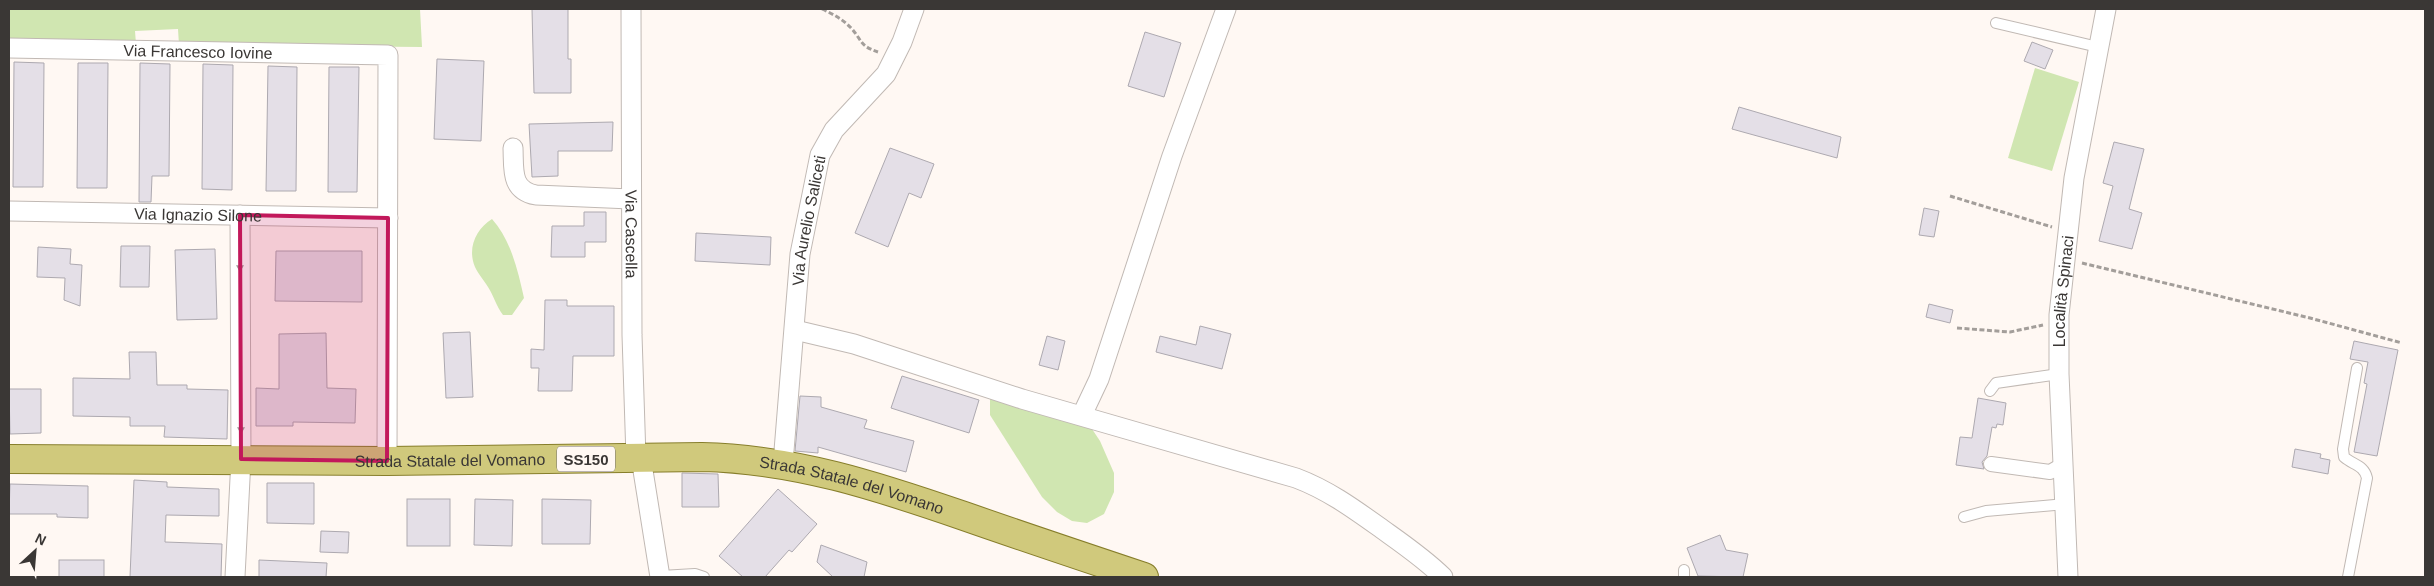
<svg xmlns="http://www.w3.org/2000/svg" width="2434" height="586" font-family="Arial,sans-serif">
  <style>
    .green { fill: #d0e6b1 }
    .building { fill: #e4dfe7; stroke: #ada9b0 }
    .lines { fill: none; stroke-linecap: round; stroke-linejoin: round }
    .service-casing { stroke: #c1b9b4; stroke-width: 12 }
    .pedestrian-casing { stroke: #c1b9b4; stroke-width: 16 }
    .minor-casing { stroke: #c1b9b4; stroke-width: 21 }
    .primary-casing { stroke: #877e2b; stroke-width: 30 }
    .path { stroke: #a39e9a; stroke-width: 3; stroke-dasharray: 5 2.5; stroke-linecap: butt }
    .service { stroke: #fff; stroke-width: 10 }
    .pedestrian { stroke: #fff; stroke-width: 14 }
    .minor { stroke: #fff; stroke-width: 19 }
    .primary { stroke: #d0c97c; stroke-width: 28 }
    .oneway { fill: #9c9b9a }
    .marked { fill: #c2185b; fill-opacity: 0.2; stroke: #c2185b; stroke-width: 4; stroke-linejoin: round }
    .labels { text-anchor: middle; dominant-baseline: central; stroke-width: 4; stroke-linejoin: round; paint-order: stroke }
    .shield { fill: #fff8f3; stroke: #75716e; stroke-width: 1 }
    .shield-label { font-size: 15px; font-weight: bold; fill: #3a3735 }
    .street-label { font-size: 16px; fill: #3a3735; stroke: #fff8f3 }
  </style>
  <rect width="100%" height="100%" fill="#fff8f3"/>
  <g class="green">
    <polygon points="9,9 420,9 422,47 179,45 178,29 135,31 136,44 11,43 9,36"/>
    <polygon points="2035,68 2079,82 2052,171 2008,158"/>
    <path d="M 492,219 C 511,240 518,271 524,298 L 512,315 L 503,315 C 496,306 494,296 488,287 C 484,280 478,274 475,267 C 467,248 476,229 492,219 Z"/>
    <polygon points="990,396 1090,426 1100,441 1114,473 1114,492 1104,514 1087,523 1072,521 1057,512 1042,497 990,415"/>
  </g>
  <g class="building">
    <polygon points="532,9 568,9 568,59 571,59 571,93 534,93"/>
    <polygon points="1145,32 1181,43 1164,97 1128,86"/>
    <polygon points="2032,42 2053,50 2045,69 2024,61"/>
    <polygon points="437,59 484,61 481,141 434,139"/>
    <polygon points="14,62 44,63 43,187 13,187"/>
    <polygon points="78,63 108,63 107,188 77,188"/>
    <polygon points="140,63 170,64 169,176 152,176 151,202 139,202"/>
    <polygon points="203,64 233,65 232,190 202,189"/>
    <polygon points="268,66 297,67 296,191 266,191"/>
    <polygon points="329,67 359,67 357,192 328,192"/>
    <polygon points="1739,107 1841,137 1837,158 1732,129"/>
    <polygon points="613,122 612,151 558,151 558,176 532,177 529,124"/>
    <polygon points="2114,142 2144,149 2129,209 2142,213 2132,249 2099,241 2113,186 2103,183"/>
    <polygon points="890,148 934,164 921,198 909,193 888,247 855,233"/>
    <polygon points="1924,208 1939,211 1934,237 1919,235"/>
    <polygon points="584,212 606,212 606,242 585,242 585,257 551,257 552,226 584,226"/>
    <polygon points="696,233 771,237 770,265 695,261"/>
    <polygon points="121,246 150,246 149,287 120,287"/>
    <polygon points="38,247 71,249 70,264 82,265 80,306 64,300 65,278 37,277"/>
    <polygon points="215,249 217,319 177,320 175,250"/>
    <polygon points="276,251 362,251 362,302 275,301"/>
    <polygon points="545,300 567,300 567,306 614,306 614,356 573,356 572,391 538,391 539,368 531,368 531,349 544,350"/>
    <polygon points="1929,304 1953,310 1950,323 1926,317"/>
    <polygon points="1200,326 1231,334 1222,369 1156,352 1160,336 1196,345"/>
    <polygon points="470,332 473,397 446,398 443,333"/>
    <polygon points="326,333 327,388 356,389 355,423 293,422 293,426 256,426 256,388 279,389 279,334"/>
    <polygon points="1047,336 1065,341 1058,370 1039,365"/>
    <polygon points="2354,341 2398,350 2377,456 2354,452 2367,384 2364,383 2368,362 2350,359"/>
    <polygon points="129,352 156,352 157,385 187,385 187,389 228,390 227,439 164,437 165,426 130,426 130,417 73,416 73,378 130,379"/>
    <polygon points="902,376 979,400 969,433 891,408"/>
    <polygon points="9,389 41,389 41,433 10,434"/>
    <polygon points="800,396 821,397 821,407 867,420 864,428 914,441 906,472 818,447 818,453 795,451"/>
    <polygon points="1978,398 2006,403 2003,425 1997,424 1996,428 1992,427 1987,456 1982,462 1984,469 1956,465 1960,437 1972,438"/>
    <polygon points="2295,449 2321,454 2320,458 2330,460 2328,474 2292,467"/>
    <polygon points="682,473 718,474 719,507 682,507"/>
    <polygon points="134,480 167,482 167,487 219,489 219,516 166,515 165,542 222,544 221,577 130,577"/>
    <polygon points="267,483 314,483 314,524 267,523"/>
    <polygon points="10,484 88,486 88,518 57,517 57,514 9,514"/>
    <polygon points="778,489 817,524 792,552 789,550 765,577 743,577 719,556"/>
    <rect x="407" y="499" width="43" height="47"/>
    <polygon points="475,499 513,500 512,546 474,545"/>
    <polygon points="542,499 591,500 590,544 542,544"/>
    <polygon points="321,531 349,532 348,553 320,552"/>
    <polygon points="1720,535 1726,550 1748,554 1743,577 1698,576 1687,548"/>
    <polygon points="821,545 867,562 864,577 833,577 817,562"/>
    <rect x="59" y="560" width="45" height="17"/>
    <polygon points="259,560 327,563 326,577 259,577"/>
  </g>
  <g class="lines">
    <defs>
      <g id="service">
        <polyline points="1996,23 2098,47"/>
        <polyline points="1990,391 1996,383 2059,374"/>
        <polyline points="1964,517 1986,511 2066,504"/>
        <polyline points="1684,570 1684,577"/>
        <polyline points="661,576 695,574 704,577"/>
        <path d="M 2348,577 L 2367,478 C 2364,465 2353,465 2344,457 L 2343,449 L 2357,368"/>
      </g>
      <polyline id="pedestrian" points="1991,464 2050,472 2064,464"/>
      <g id="minor">
        <path id="s1" d="M 631,9 L 632,335 L 636,458"/>
        <path id="s2" d="M 9,48 L 388,55 L 387,461"/>
        <path d="M 513,148 C 514,169 510,190 536,195 L 631,199"/>
        <path id="s3" d="M 9,211 L 388,218"/>
        <path d="M 795,330 L 854,344 L 1022,399 L 1296,478 C 1328,490 1354,509 1382,529 C 1403,544 1425,559 1443,577"/>
        <polyline points="1082,415 1099,379 1172,156 1226,9"/>
        <polyline points="641,458 660,577"/>
        <path id="s4" d="M 783,463 L 800,254 L 820,155 L 834,130 L 886,74 L 902,42 L 914,9"/>
        <polyline points="235,577 241,459 240,215"/>
        <path id="s5" d="M 2068,577 L 2059,374 L 2059,315 L 2074,178 L 2106,9"/>
      </g>
      <g id="primary">
        <path id="s6" d="M 9,459 L 387,461 L 702,457 C 795,459 877,486 964,516 C 1024,537 1084,557 1144,577"/>
      </g>
    </defs>
    <use href="#service" class="service-casing"/>
    <use href="#pedestrian" class="pedestrian-casing"/>
    <use href="#minor" class="minor-casing"/>
    <use href="#primary" class="primary-casing"/>
    <g class="path">
      <path d="M 822,9 C 833,14 844,20 852,29 C 863,42 860,46 878,52"/>
      <polyline points="1950,196 2052,227"/>
      <polyline points="2082,263 2310,318 2402,343"/>
      <polyline points="1957,328 2010,332 2043,325"/>
    </g>
    <use href="#service" class="service"/>
    <use href="#pedestrian" class="pedestrian"/>
    <use href="#minor" class="minor"/>
    <use href="#primary" class="primary"/>
  </g>
  <defs><path id="oneway-solid" d="M-6-.8H1V-3.2L6.5 0L1 3.2V.8H-6Z" transform="scale(1.25)"/></defs>
  <g class="oneway">
    <use href="#oneway-solid" transform="translate(240 264) rotate(90)"/>
    <use href="#oneway-solid" transform="translate(241 426) rotate(90)"/>
  </g>
  <path class="marked" d="M 240,215 L 388,218 L 387,461 L 241,459 Z"/>
  <g class="labels">
    <rect class="shield" x="557" y="446.5" width="58" height="25" rx="4"/>
    <g class="shield-label">
      <text x="586" y="459">SS150</text>
    </g>
    <g class="street-label">
      <text stroke="none"><textPath href="#s2" startOffset="189">Via Francesco Iovine</textPath></text>
      <text stroke="none"><textPath href="#s3" startOffset="189">Via Ignazio Silone</textPath></text>
      <text stroke="none"><textPath href="#s4" startOffset="244">Via Aurelio Saliceti</textPath></text>
      <text stroke="none"><textPath href="#s1" startOffset="225">Via Cascella</textPath></text>
      <text stroke="none"><textPath href="#s5" startOffset="286">Località Spinaci</textPath></text>
      <text stroke="none"><textPath href="#s6" startOffset="441">Strada Statale del Vomano</textPath></text>
      <text stroke="none"><textPath href="#s6" startOffset="846">Strada Statale del Vomano</textPath></text>
    </g>
  </g>
  <rect width="2434" height="586" fill="none" stroke="#3a3735" stroke-width="20"/>
  <g transform="translate(35 551) rotate(26)" stroke="#fff8f3" stroke-width="4" paint-order="stroke">
  <path d="M0-4L9 19L0 12L-9 19Z" fill="#3a3735"/>
  <text y="-8" font-size="14" font-weight="bold" text-anchor="middle" fill="#3a3735">N</text>
  </g>
</svg>
